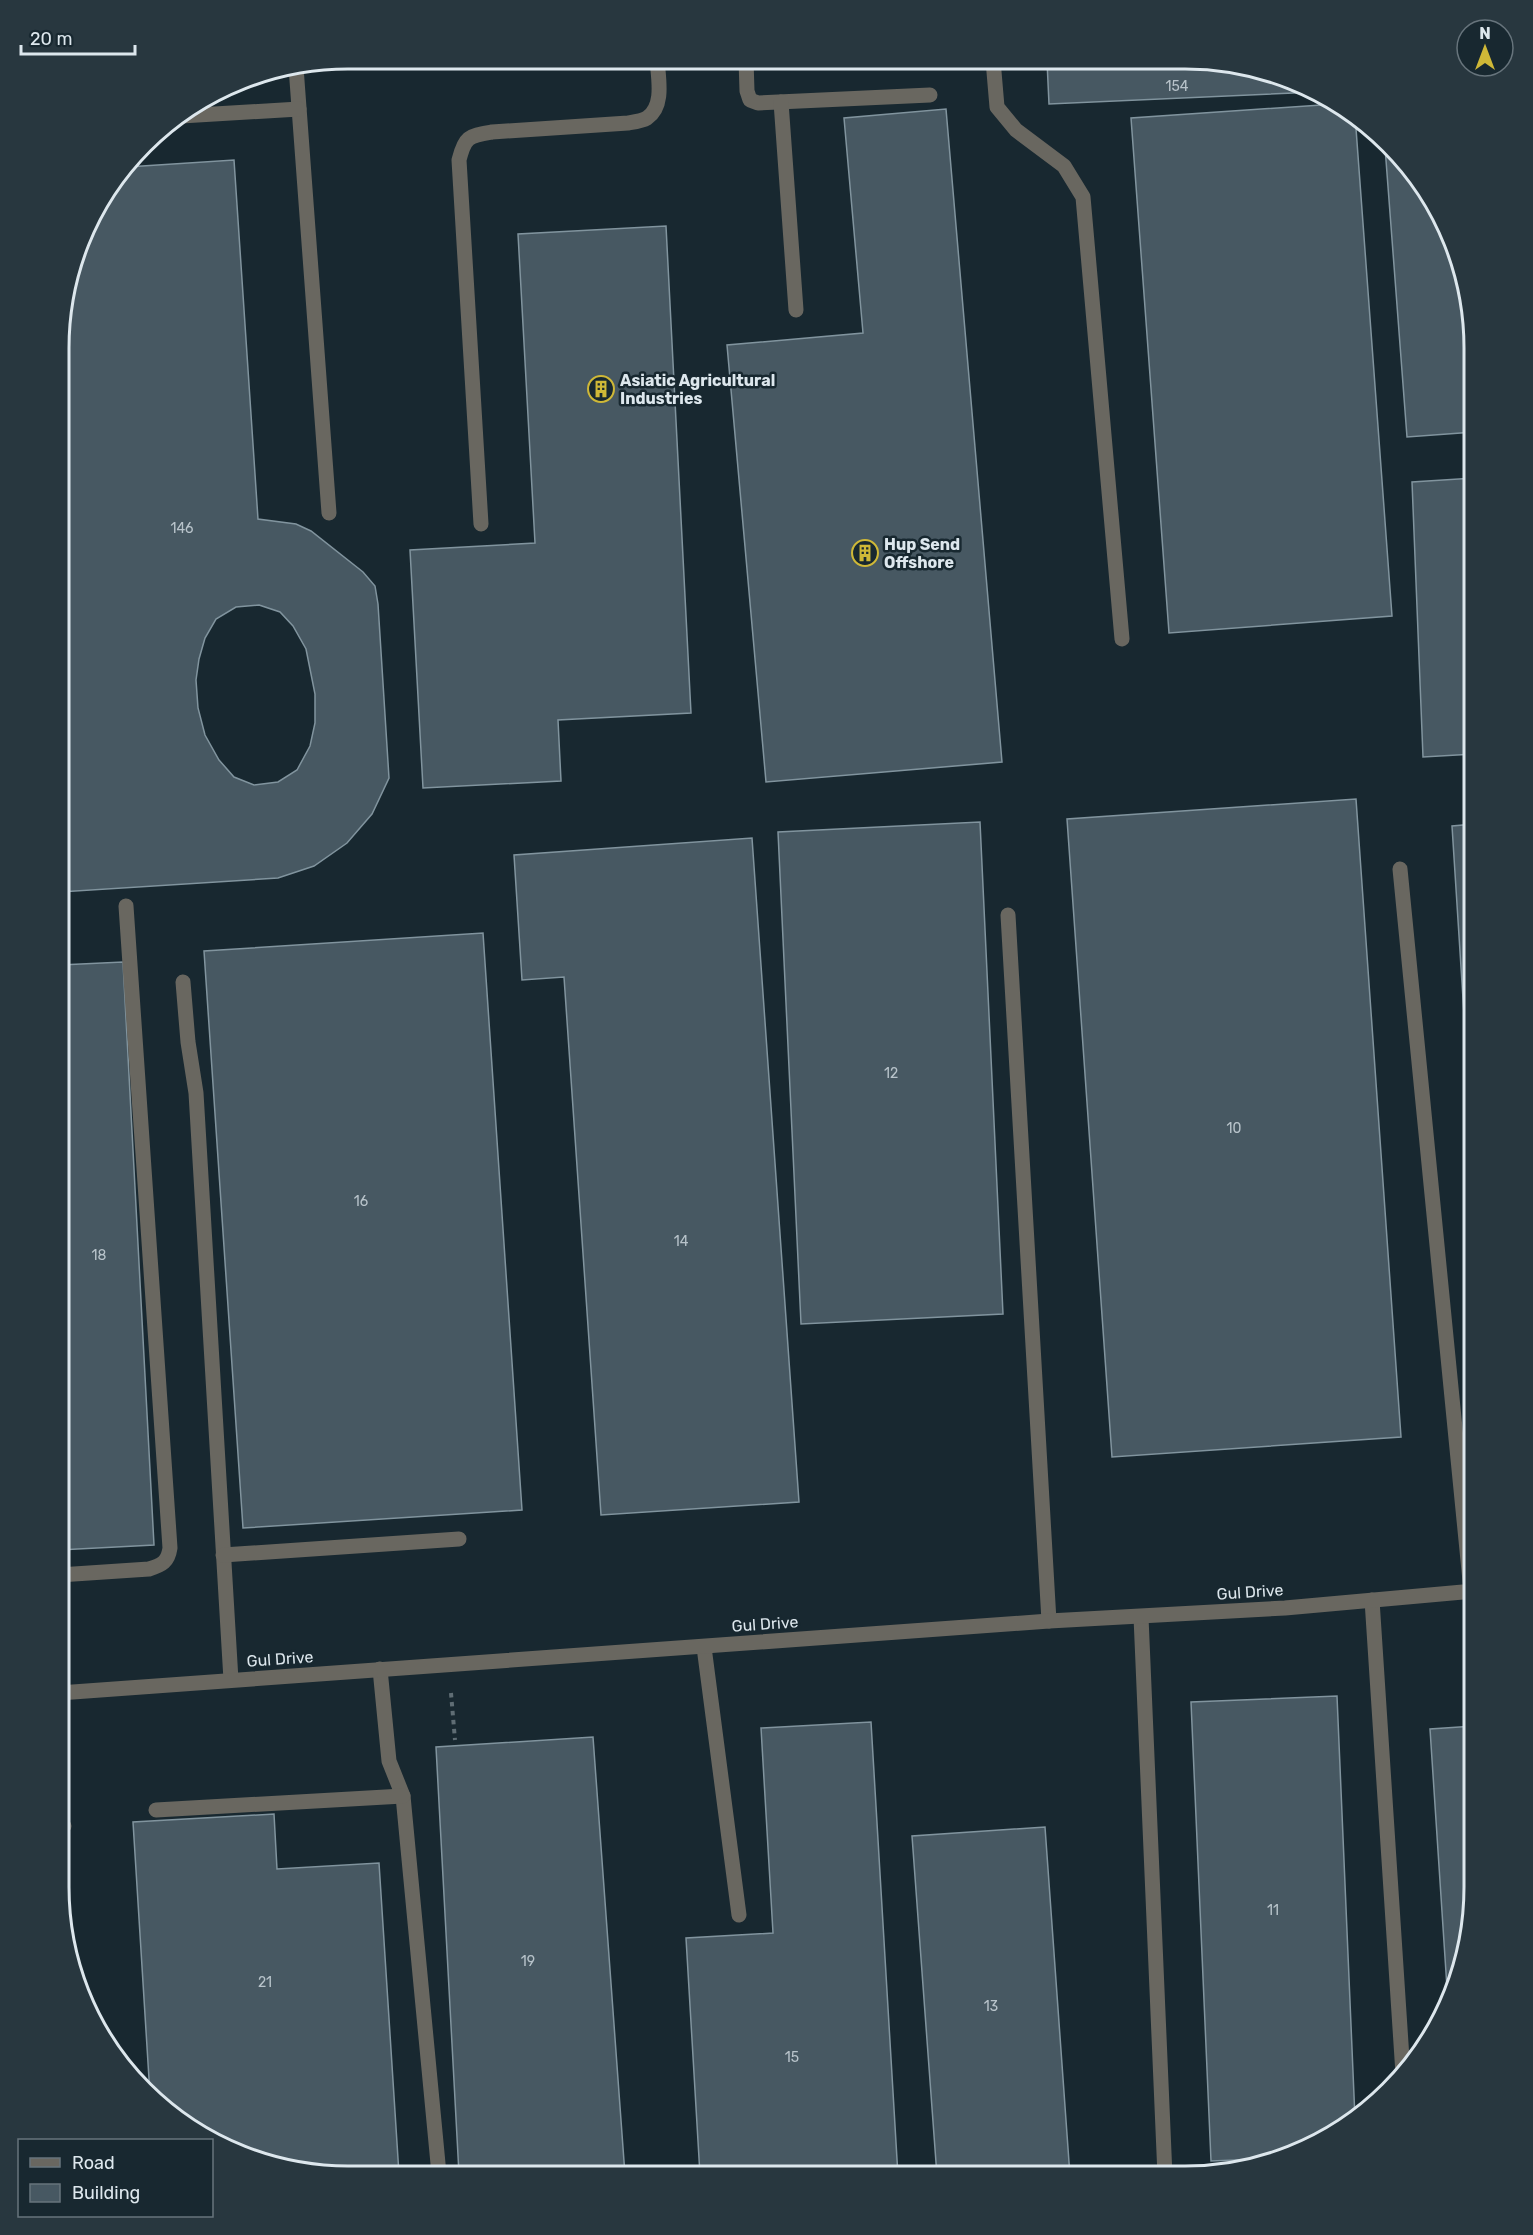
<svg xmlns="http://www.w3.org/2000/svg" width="1533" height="2235" font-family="Rubik,sans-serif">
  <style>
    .building { fill: #475862; stroke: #81949e; stroke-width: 1.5; fill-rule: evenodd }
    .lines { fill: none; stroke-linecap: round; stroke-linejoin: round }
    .path { stroke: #5f6d74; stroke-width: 4; stroke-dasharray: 4.5 4.5; stroke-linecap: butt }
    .lane { stroke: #696760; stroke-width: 15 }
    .street { stroke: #696760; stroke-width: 15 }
    .labels { text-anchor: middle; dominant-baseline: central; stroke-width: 5; stroke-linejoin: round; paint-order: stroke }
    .number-label { font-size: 14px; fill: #b8c3ca }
    .poi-label { font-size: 16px; font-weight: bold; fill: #dde7ed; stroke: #182830; text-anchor: start }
    .street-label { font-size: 16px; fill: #dde7ed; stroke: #182830 }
    .rim { fill: none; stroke: #dde7ed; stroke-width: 3 }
  </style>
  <rect width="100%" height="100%" fill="#182830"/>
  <g class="building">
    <polygon points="1047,61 1223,61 1295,80 1315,92 1049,104"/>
    <polygon points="1336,104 1355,115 1392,616 1169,633 1131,118"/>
    <polygon points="946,109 1002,762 766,782 727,345 863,333 844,118"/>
    <polygon points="1385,147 1445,220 1474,348 1474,432 1407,437"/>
    <path d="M 234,160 L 258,519 L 296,524 L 311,531 L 363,572 L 375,586 L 378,604 L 389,778 L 372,814 L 347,843 L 314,866 L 278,878 L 60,892 L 61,310 L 97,204 L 127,167 ZM 259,605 L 280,612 L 293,626 L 306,649 L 315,694 L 315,723 L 310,746 L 297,770 L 278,782 L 254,785 L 234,777 L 219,760 L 205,735 L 198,708 L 196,680 L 199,659 L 205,638 L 216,619 L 236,607 Z"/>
    <polygon points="666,226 691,713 558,720 561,781 423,788 410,550 535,543 518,234"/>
    <polygon points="1474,478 1474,754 1423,757 1412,482"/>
    <polygon points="1356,799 1401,1437 1112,1457 1067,819"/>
    <polygon points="980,822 1003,1314 801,1324 778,832"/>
    <polygon points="1474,824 1474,1171 1452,826"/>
    <polygon points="752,838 799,1502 601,1515 564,977 522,980 514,855"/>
    <polygon points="483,933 522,1510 243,1528 204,951"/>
    <polygon points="123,962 154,1545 59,1550 60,965"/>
    <polygon points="1337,1696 1355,2119 1313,2147 1260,2159 1211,2161 1191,1702"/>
    <polygon points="871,1722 898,2176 700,2175 686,1938 773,1933 761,1728"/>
    <polygon points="1474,1726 1474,1906 1459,1980 1448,2003 1430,1729"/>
    <polygon points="593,1737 625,2175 459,2174 436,1747"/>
    <polygon points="274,1814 277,1869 379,1863 399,2174 311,2174 187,2128 150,2095 133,1822"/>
    <polygon points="1045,1827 1070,2176 937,2176 912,1836"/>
  </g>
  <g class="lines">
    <polyline class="path" points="451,1693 455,1740"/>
    <g class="lane">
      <polyline points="746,60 747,91 750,100 758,103 930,95"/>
      <polyline points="993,60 997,107 1016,130 1064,166 1083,197 1122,639"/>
      <polyline points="296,67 329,513"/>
      <polyline points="781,102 796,310"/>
      <polyline points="181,116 299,109"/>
      <path d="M 481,524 L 459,160 C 465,136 469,136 492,132 L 628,123 C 634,122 642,121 647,118 C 665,106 658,77 657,59"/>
      <polyline points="1008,915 1049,1621"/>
      <polyline points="183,982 188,1042 196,1093 231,1680"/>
      <polyline points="223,1555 459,1539"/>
      <path d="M 59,1575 L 149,1569 C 162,1565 168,1562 170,1548 L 126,906"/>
      <polyline points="1372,1600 1403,2074"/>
      <polyline points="1141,1617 1165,2176"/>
      <polyline points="704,1647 739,1915"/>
      <polyline points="380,1669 389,1761 403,1796 439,2174"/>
      <polyline points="1471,1713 1474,1712"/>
      <polyline points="156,1810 403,1796"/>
      <polyline points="59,1826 64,1826"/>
    </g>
    <g class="street">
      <polyline points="1400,869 1471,1591"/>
      <polyline points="59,1693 1049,1621 1285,1608 1474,1591"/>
    </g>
  </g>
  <defs>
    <symbol id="building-ring" viewBox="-11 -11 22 22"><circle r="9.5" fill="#182830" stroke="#cfb837" stroke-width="1.5"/><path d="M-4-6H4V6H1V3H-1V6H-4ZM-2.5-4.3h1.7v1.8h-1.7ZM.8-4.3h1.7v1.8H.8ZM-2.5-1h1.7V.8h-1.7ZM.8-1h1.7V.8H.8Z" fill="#cfb837"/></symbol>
  </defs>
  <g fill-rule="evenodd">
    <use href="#building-ring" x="586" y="374" width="30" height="30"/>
    <use href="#building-ring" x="850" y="538" width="30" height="30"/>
  </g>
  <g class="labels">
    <g class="number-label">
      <text x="1177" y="86">154</text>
      <text x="182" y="528">146</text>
      <text x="891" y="1073">12</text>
      <text x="1234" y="1128">10</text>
      <text x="361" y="1201">16</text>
      <text x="681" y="1241">14</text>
      <text x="99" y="1255">18</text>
      <text x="1273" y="1910">11</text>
      <text x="528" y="1961">19</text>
      <text x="265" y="1982">21</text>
      <text x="991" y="2006">13</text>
      <text x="792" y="2057">15</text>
    </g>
    <g class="poi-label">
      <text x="620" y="380">Asiatic Agricultural<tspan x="620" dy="18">Industries</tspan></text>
      <text x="884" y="544">Hup Send<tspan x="884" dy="18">Offshore</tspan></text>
    </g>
    <g class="street-label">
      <text transform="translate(1250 1592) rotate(-4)">Gul Drive</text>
      <text transform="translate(765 1624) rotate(-4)">Gul Drive</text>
      <text transform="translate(280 1659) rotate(-4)">Gul Drive</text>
    </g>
  </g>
  <path d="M0 0H1533V2235H0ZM348 69H1185A279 279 0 0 1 1464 348V1887A279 279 0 0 1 1185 2166H348A279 279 0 0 1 69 1887V348A279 279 0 0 1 348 69Z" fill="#28373f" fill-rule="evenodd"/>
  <path class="rim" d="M348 69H1185A279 279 0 0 1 1464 348V1887A279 279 0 0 1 1185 2166H348A279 279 0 0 1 69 1887V348A279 279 0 0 1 348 69Z"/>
  <rect x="18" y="2139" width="195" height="78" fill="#182830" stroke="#67747c" stroke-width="1.5"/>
  <rect x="30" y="2158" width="30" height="9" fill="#696760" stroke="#67747c" stroke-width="1.5"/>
  <text x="72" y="2169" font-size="18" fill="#dde7ed">Road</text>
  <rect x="30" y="2184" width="30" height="18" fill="#475862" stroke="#67747c" stroke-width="1.5"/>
  <text x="72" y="2199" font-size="18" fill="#dde7ed">Building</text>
  <g transform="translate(1485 48)"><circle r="28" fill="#182830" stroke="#67747c" stroke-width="1.5"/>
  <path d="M0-4.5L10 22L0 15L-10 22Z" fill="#cfb837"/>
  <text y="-9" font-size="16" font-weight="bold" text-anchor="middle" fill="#dde7ed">N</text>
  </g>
  <path d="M21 45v9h114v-9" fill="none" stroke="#dde7ed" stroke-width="3"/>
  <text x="30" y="45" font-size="18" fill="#dde7ed" stroke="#182830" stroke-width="4.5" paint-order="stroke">20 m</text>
</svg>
